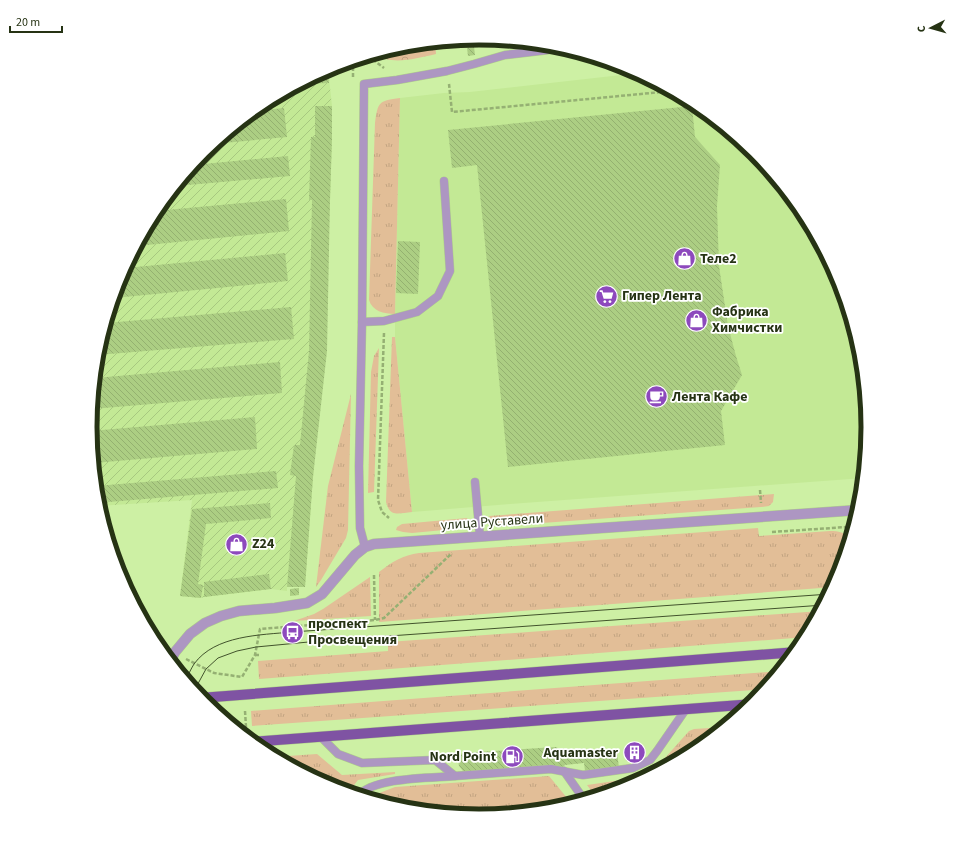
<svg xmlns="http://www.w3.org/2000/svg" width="959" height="855" font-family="'Source Sans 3',sans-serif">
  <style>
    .built { fill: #c3e995 }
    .industrial { fill: url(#industrial-furrows) }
    .grass { fill: url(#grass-tufts) }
    .forest { fill: url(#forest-crowns) }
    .building { fill: url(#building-back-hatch) }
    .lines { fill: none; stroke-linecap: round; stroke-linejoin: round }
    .service-casing { stroke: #afce8a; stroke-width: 9 }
    .minor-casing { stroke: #afce8a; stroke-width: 11 }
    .primary-casing { stroke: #afce8a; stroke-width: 11 }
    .path { stroke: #95b073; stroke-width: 2.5; stroke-dasharray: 4 2; stroke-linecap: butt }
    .service { stroke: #ad96c2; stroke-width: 8 }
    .minor { stroke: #ad96c2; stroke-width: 10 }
    .primary { stroke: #7f53a3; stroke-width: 10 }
    .tram { stroke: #42532c; stroke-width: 1 }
    .labels { text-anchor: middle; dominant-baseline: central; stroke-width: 3.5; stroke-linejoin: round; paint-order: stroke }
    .poi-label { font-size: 14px; font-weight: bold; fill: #263314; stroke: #fff; text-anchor: start }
    .street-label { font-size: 14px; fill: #263314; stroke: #fff }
    .rim { fill: none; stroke: #263314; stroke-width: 5 }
  </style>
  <defs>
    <pattern id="industrial-furrows" width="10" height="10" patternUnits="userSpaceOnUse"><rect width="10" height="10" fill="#c3e995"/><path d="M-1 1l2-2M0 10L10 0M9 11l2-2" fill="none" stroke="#a7c880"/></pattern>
    <pattern id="grass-tufts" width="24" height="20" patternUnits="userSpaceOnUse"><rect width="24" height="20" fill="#e2be97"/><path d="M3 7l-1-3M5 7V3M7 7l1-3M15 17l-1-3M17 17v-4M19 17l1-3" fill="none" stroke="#c2a481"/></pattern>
    <pattern id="forest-crowns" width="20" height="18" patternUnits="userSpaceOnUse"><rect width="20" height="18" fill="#e2be97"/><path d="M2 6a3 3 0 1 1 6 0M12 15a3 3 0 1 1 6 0" fill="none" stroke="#c2a481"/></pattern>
    <pattern id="building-back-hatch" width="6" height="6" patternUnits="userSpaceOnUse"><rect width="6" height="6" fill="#acce83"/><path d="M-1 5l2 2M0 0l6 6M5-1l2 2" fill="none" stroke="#94b170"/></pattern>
  </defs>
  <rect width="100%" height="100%" fill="#cdf0a4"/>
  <polygon class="built" points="639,73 696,104 755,152 803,211 839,279 862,352 869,428 864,478 510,504 412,512 395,337 395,314 400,98 444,93 470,92"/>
  <polygon class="industrial" points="328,69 332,106 332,138 330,200 313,477 305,587 287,587 287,591 271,589 204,597 201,598 180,596 192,500 98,506 90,427 98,351 120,278 156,211 204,152 263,104"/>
  <g class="grass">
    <path d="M 400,98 L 395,314 C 384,314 372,311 369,300 L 375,123 C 378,101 379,101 400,98 Z"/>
    <path d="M 392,337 L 395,337 L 412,512 C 399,513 390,518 386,502 Z"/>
    <polygon points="379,348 374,492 368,493 371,372 374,356"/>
    <polygon points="351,394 348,530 346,538 321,580 316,587 328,486"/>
    <polygon points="774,494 773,502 769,506 761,507 500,526 492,522 489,516"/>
    <polygon points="467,518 469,523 467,527 465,528 412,533 403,532 396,530 397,527 402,524"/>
    <path d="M 758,528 L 759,536 L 830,531 C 839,531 844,532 851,539 L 839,577 L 834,587 L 379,622 L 379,572 C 392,562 403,555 419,553 Z"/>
    <polygon points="370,577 371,616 294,621 314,614 323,609"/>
    <polygon points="821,611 807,637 259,679 258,661 388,651 388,642"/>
    <polygon points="781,671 766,689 252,726 251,711"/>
    <polygon points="726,727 696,751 628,787 596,797 587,785 649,776 689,731 694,729"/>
    <polygon points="317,754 342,775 395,772 395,774 358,780 348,793 330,787 273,757"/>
    <polygon points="549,776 572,804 555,810 479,817 403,809 368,799 369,797 395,787"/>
  </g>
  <path class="forest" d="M 435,42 L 436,54 C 414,59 394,65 373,55 L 404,45 Z"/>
  <g class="building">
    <polygon points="474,47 475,55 468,56 467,48"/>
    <polygon points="327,69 328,69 329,83 305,84 305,81"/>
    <polygon points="315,106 332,106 332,138 330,200 327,351 313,477 305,587 287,587 296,476 290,475 294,445 300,445 309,351 312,200 309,200 311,137 315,137"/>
    <polygon points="692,106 695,137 720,165 717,206 719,266 728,326 736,356 742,375 721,411 725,445 508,467 477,165 452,168 448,130"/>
    <polygon points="284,108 287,137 213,144 254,111"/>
    <polygon points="288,156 290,176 176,186 193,165"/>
    <polygon points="286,199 289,231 137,246 155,211"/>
    <polygon points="398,241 420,242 418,294 396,293"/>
    <polygon points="285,253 288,281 114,298 120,278 125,268"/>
    <polygon points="291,307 294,339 97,355 98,351 106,323"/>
    <polygon points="280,362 282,393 92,409 95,378"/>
    <polygon points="255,417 257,449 94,463 90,431"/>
    <polygon points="276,471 278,488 97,503 96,486"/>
    <polygon points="270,503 271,518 206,524 198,584 203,585 201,598 180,596 192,509"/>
    <polygon points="269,574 271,589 204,597 204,582"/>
    <polygon points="299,588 299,595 290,596 290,589"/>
    <polygon points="642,745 643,760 626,761 625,746"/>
    <polygon points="556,747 563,751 582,749 583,756 617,752 619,768 585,771 584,763 565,765 559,771 478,777 463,771 459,766 458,759 462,753"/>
  </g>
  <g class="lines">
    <defs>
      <g id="service">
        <polyline points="362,322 384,321 417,312 438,296 450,271 444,181"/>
        <polyline points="475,482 480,537"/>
        <polyline points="365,547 360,528 359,466 362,322 364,84 397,80 447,71 474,64 505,55 565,48"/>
        <polyline points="321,737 338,754 362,763 435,760 455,776 551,769 583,775 633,768 650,760 657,751 686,709"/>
        <polyline points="564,771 585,801"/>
        <path d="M 358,796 C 373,777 431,778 455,776"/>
      </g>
      <polyline id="minor" points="170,661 175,652 190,634 205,623 221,616 239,611 275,608 307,603 322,594 355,555 365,547 374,544 859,510"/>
      <g id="primary">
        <polyline points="200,698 797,652"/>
        <polyline points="252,742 754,704"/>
      </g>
    </defs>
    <use href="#service" class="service-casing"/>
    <use href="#minor" class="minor-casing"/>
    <use href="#primary" class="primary-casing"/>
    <g class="path">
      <polyline points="368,56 384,68"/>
      <polyline points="353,61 353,78"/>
      <polyline points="449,84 452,112 672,91"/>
      <polyline points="384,333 378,500 382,512 389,518"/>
      <polyline points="760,490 761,503"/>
      <polyline points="772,532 847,527 852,533"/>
      <polyline points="374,575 375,620"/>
      <polyline points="255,655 261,655"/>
      <polyline points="186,659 214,673 242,677 255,655 260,629 375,620 384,618 452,553"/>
      <polyline points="245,711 246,727"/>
    </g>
    <use href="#service" class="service"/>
    <use href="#minor" class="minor"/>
    <use href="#primary" class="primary"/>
    <g class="tram">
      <path d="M 186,680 C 188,675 191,669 194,664 C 215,635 261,635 292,632 L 830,594"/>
      <polyline points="194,691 206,669 218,658 237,651 256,647 319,641 824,605"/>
    </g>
  </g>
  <defs>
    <symbol id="shop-disc" viewBox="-11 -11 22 22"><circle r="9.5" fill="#8d49bd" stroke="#fff"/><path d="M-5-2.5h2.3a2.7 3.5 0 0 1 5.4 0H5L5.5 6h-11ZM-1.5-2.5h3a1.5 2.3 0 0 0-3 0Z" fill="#fff"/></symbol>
    <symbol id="supermarket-disc" viewBox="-11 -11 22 22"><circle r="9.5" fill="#8d49bd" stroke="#fff"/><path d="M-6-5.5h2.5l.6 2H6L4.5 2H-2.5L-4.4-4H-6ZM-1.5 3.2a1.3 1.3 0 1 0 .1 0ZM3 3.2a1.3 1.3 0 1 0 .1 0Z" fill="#fff"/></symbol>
    <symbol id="cafe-disc" viewBox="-11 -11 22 22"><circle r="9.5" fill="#8d49bd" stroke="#fff"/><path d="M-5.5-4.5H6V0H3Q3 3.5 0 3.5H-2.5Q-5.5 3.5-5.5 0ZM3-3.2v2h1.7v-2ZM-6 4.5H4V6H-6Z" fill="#fff"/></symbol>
    <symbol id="bus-disc" viewBox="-11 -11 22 22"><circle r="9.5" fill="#8d49bd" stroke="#fff"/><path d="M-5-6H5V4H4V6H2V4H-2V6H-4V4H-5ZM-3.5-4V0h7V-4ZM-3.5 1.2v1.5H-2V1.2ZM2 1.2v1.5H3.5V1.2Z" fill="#fff"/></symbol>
    <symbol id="building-disc" viewBox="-11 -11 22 22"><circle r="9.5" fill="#8d49bd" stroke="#fff"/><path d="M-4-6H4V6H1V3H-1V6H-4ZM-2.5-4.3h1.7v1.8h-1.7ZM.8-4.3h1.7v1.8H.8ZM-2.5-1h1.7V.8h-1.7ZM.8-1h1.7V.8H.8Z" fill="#fff"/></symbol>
    <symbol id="fuel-disc" viewBox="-11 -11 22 22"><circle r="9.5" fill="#8d49bd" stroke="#fff"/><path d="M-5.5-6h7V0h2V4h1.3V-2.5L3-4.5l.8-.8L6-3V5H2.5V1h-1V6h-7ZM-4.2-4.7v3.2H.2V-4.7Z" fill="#fff"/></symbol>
  </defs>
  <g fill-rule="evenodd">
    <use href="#shop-disc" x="672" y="246" width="25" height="25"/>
    <use href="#supermarket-disc" x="594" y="284" width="25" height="25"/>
    <use href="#shop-disc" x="684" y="308" width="25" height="25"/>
    <use href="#cafe-disc" x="644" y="384" width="25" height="25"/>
    <use href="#shop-disc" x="224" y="532" width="25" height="25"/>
    <use href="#bus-disc" x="280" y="620" width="25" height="25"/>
    <use href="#building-disc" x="622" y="740" width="25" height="25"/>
    <use href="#fuel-disc" x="500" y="744" width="25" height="25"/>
  </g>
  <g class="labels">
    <g class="poi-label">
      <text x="700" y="259">Теле2</text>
      <text x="622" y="296">Гипер Лента</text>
      <text x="712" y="312">Фабрика<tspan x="712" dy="16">Химчистки</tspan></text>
      <text x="672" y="397">Лента Кафе</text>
      <text x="252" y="544">Z24</text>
      <text x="308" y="624">проспект<tspan x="308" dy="16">Просвещения</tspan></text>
      <text x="618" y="753" text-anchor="end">Aquamaster</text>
      <text x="496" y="757" text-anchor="end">Nord Point</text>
    </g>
    <g class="street-label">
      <text transform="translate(492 522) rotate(-4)">улица Руставели</text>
    </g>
  </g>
  <path d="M0 0H959V855H0ZM97 427a382 382 0 1 1 764 0a382 382 0 1 1-764 0Z" fill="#fff" fill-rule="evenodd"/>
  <path class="rim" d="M97 427a382 382 0 1 1 764 0a382 382 0 1 1-764 0Z"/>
  <g transform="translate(931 28) rotate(264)" stroke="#ffffff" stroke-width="3" paint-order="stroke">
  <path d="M0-3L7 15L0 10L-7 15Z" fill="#263314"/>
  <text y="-6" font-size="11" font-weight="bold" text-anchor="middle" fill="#263314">С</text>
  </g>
  <path d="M10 26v6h52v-6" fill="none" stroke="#263314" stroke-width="2"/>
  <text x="16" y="26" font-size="12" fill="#263314" stroke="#ffffff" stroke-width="3" paint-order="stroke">20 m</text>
</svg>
